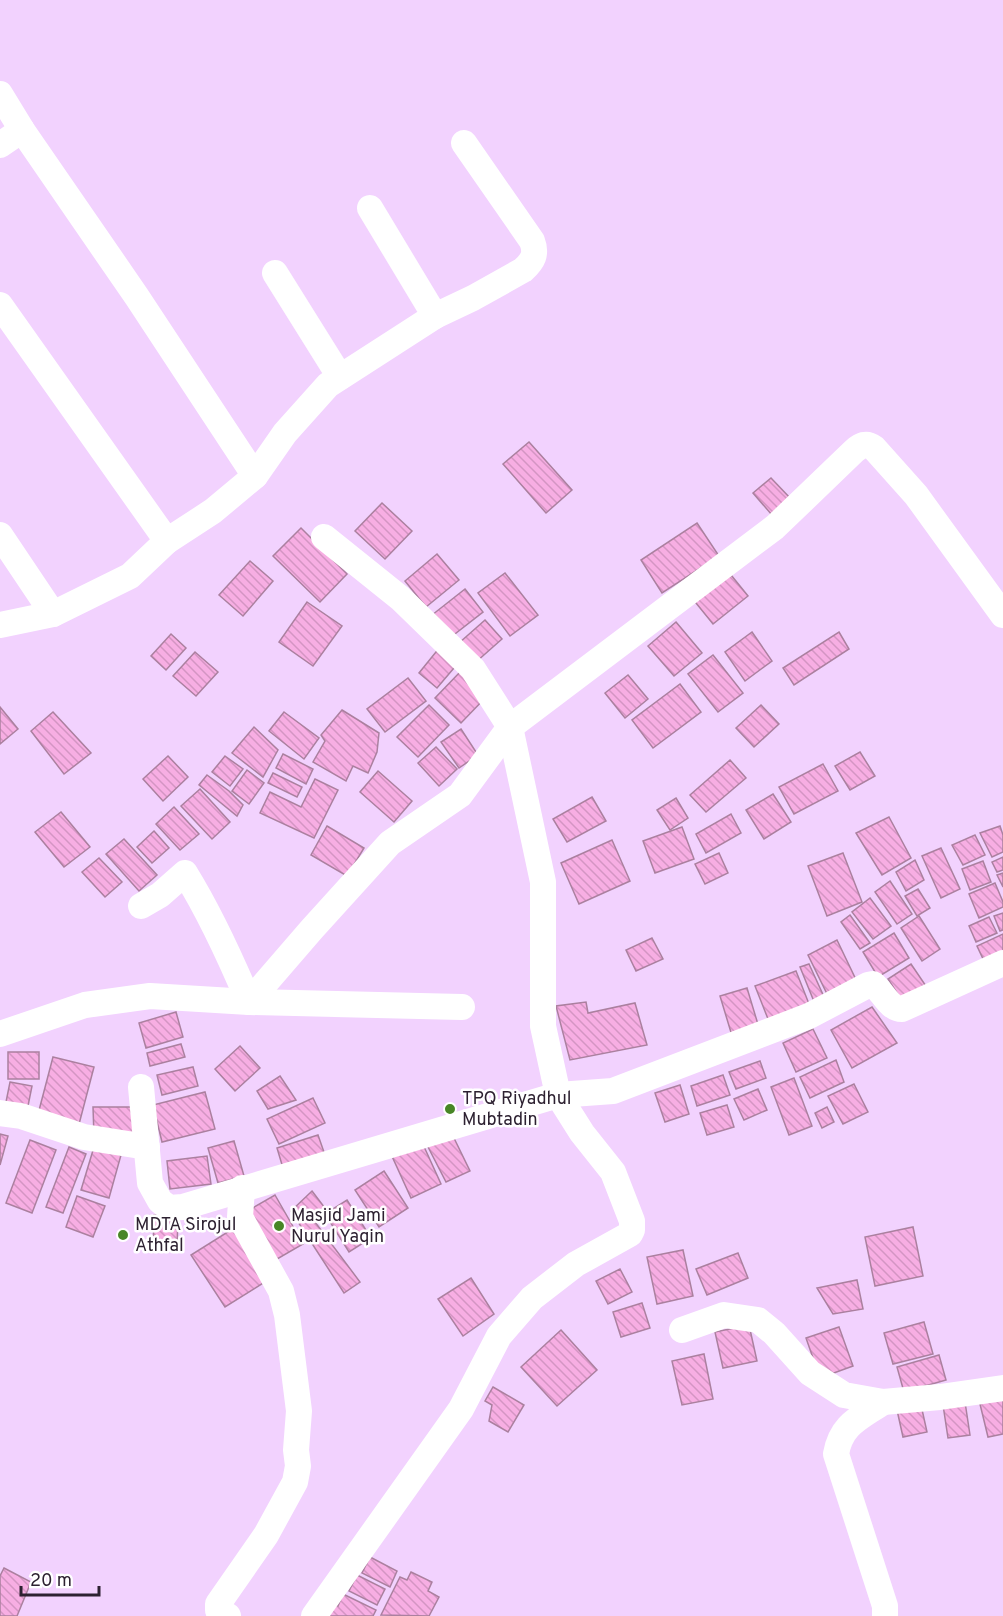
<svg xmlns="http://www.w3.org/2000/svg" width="1003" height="1616" font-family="Overpass,sans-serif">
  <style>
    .building { fill: url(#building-back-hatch); stroke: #ab809f; stroke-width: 1.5 }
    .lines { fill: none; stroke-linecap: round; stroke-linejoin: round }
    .street { stroke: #fff; stroke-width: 26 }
    .poi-dot { fill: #488626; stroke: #fff; stroke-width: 2 }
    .labels { text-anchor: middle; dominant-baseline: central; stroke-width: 5; stroke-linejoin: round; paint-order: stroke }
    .poi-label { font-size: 18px; fill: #2d2131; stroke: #fff; text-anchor: start }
  </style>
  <defs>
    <pattern id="building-back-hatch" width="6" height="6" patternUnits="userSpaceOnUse" patternTransform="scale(1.5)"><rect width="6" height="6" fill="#f7aee3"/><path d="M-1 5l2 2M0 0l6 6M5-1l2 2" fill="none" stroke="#d495c3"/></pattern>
  </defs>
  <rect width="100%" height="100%" fill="#f2d2fe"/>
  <g class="building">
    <polygon points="529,442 572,490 546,513 503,464"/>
    <polygon points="771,478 791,499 772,515 753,493"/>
    <polygon points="382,503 412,531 385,559 355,531"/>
    <polygon points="697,523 719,556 662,593 641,560"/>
    <polygon points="301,528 347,574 320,602 273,556"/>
    <polygon points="437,554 459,580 426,607 405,581"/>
    <polygon points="250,561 273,581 243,616 219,595"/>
    <polygon points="727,570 748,596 713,624 692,598"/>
    <polygon points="505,573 538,615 510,636 478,593"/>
    <polygon points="465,589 483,612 451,637 432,615"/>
    <polygon points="307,602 342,626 313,666 279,642"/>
    <polygon points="485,620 502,639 476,662 459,643"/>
    <polygon points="676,622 702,653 674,676 648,646"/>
    <polygon points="752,632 772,661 745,681 725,652"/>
    <polygon points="839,632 849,649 794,685 783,668"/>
    <polygon points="171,634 186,648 166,670 151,656"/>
    <polygon points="440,647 459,662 437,688 419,673"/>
    <polygon points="195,652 218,672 196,696 173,676"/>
    <polygon points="713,655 743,693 718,712 688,674"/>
    <polygon points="461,671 487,696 461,723 435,698"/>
    <polygon points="628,675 648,699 625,718 605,693"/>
    <polygon points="408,678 426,701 385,732 367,709"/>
    <polygon points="680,684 701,712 653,748 632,720"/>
    <polygon points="429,705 449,725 418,757 397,737"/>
    <polygon points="761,705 779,724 754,747 736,728"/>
    <polygon points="0,707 18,729 0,744"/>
    <polygon points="342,710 379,733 377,752 368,773 353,766 346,781 313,762 325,741 321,735"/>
    <polygon points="53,712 91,753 64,774 31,731"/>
    <polygon points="284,712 319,738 304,759 269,731"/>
    <polygon points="254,727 278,750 263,777 232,753"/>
    <polygon points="461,729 478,755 459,768 441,742"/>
    <polygon points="436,747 457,769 439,786 418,763"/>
    <polygon points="860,752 875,776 850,790 835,766"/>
    <polygon points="283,754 313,769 306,784 276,768"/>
    <polygon points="168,756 188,777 163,801 143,779"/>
    <polygon points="225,756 243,769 230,786 212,772"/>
    <polygon points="730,760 746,778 706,812 690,795"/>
    <polygon points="823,764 838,791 794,814 779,787"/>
    <polygon points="247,770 264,783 249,804 232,791"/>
    <polygon points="378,771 412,801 394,822 360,792"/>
    <polygon points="273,773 302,787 297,797 268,783"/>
    <polygon points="207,775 229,791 243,805 237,816 199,785"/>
    <polygon points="315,779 338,790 314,838 260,813 270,792 301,807"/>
    <polygon points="200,789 230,822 212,839 181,806"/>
    <polygon points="773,794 791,822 764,839 746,810"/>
    <polygon points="592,797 606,821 567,842 553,819"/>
    <polygon points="676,798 688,818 670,830 657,810"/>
    <polygon points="174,807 199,834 180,850 156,824"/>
    <polygon points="61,812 90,847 64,867 35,832"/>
    <polygon points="731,814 741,833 706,853 696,834"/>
    <polygon points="889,817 911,858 882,875 856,833"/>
    <polygon points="327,826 364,848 347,876 311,855"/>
    <polygon points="1000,826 1003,835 1003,852 992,857 980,833"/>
    <polygon points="682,827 694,859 655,873 643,841"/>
    <polygon points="154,831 169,848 152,863 137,847"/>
    <polygon points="975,835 985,855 963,865 952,845"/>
    <polygon points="124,839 157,875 139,891 106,854"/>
    <polygon points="612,840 630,881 579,904 561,863"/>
    <polygon points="941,848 960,889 941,898 922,856"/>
    <polygon points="719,853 728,873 705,884 695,864"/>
    <polygon points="843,853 862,902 827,916 808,866"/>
    <polygon points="1003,857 1003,870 997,872 992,862"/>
    <polygon points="99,858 122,882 105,897 82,872"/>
    <polygon points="915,860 924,880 906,891 896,872"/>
    <polygon points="983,861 991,882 970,890 962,869"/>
    <polygon points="1003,873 1003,887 997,875"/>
    <polygon points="890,881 912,914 897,924 875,892"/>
    <polygon points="995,883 1003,902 1003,907 979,918 969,894"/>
    <polygon points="918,889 930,908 917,916 905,896"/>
    <polygon points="870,898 891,926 873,939 852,912"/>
    <polygon points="1003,913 1003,930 1000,931 994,916"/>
    <polygon points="850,915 870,943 860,949 841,922"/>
    <polygon points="919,916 940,949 922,961 901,928"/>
    <polygon points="989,917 997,933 976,942 969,926"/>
    <polygon points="894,933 909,958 878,977 863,952"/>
    <polygon points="1003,934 1003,955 985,963 977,946"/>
    <polygon points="652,938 663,959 636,971 626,950"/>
    <polygon points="837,940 859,986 830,1000 808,955"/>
    <polygon points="809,964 825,999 815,1004 800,967"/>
    <polygon points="911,964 930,992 906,1007 888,979"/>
    <polygon points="796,971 811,1009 770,1024 755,986"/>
    <polygon points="747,988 760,1031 733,1039 720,996"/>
    <polygon points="586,1002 588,1013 635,1003 647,1045 570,1060 556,1006"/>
    <polygon points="872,1007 897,1043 852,1068 831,1030"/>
    <polygon points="176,1012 183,1037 146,1048 139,1023"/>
    <polygon points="813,1029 827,1058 796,1072 783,1043"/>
    <polygon points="181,1044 185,1057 150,1066 147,1053"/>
    <polygon points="240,1046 260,1068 235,1091 215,1069"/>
    <rect x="8" y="1052" width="31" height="27"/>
    <polygon points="53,1057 94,1067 78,1128 37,1118"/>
    <polygon points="836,1060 844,1082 810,1098 800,1077"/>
    <polygon points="760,1061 766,1078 736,1089 729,1072"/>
    <polygon points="193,1067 198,1086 162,1095 157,1075"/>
    <polygon points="723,1075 730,1095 697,1106 691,1086"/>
    <polygon points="280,1076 296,1100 268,1109 257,1091"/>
    <polygon points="794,1078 812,1126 789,1135 771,1087"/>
    <polygon points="10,1082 32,1086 27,1111 5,1107"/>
    <polygon points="854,1084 868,1112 843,1124 828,1096"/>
    <polygon points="680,1085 689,1114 665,1122 655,1093"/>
    <polygon points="758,1089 767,1110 744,1120 734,1099"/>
    <polygon points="205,1092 215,1129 162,1142 153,1105"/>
    <polygon points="313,1098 325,1123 279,1144 267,1119"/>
    <polygon points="727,1105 734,1127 707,1135 700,1113"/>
    <polygon points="93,1107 134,1107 134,1136 94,1136"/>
    <polygon points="827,1107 834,1122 822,1128 815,1113"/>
    <polygon points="0,1134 8,1136 0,1165"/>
    <polygon points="452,1134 470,1171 446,1182 426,1143"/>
    <polygon points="318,1135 325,1155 283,1168 277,1148"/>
    <polygon points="30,1140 56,1150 32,1213 6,1203"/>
    <polygon points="421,1140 441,1184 411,1198 391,1154"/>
    <polygon points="234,1141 244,1176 218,1183 208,1148"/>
    <polygon points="69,1147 86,1154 63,1213 46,1207"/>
    <polygon points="94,1147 121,1155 109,1198 81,1190"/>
    <polygon points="207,1156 211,1184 170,1189 167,1161"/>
    <polygon points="384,1171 408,1208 379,1227 355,1190"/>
    <polygon points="312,1191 325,1208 312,1218 360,1282 344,1293 291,1211"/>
    <polygon points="275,1195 303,1244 272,1262 244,1213"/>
    <polygon points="77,1196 105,1206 93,1237 66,1227"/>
    <polygon points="347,1200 371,1238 349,1252 325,1214"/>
    <polygon points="154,1215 178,1215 177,1250 153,1250"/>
    <polygon points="913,1227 923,1276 875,1286 865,1237"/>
    <polygon points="234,1228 268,1280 225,1307 191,1255"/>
    <polygon points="683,1250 693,1296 657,1304 647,1257"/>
    <polygon points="738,1253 748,1278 707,1295 696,1269"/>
    <polygon points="620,1269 632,1292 608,1304 596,1281"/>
    <polygon points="471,1278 494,1314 463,1336 438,1299"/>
    <polygon points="857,1280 863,1309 833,1314 817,1288"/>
    <polygon points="642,1303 650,1328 621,1337 613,1312"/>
    <polygon points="924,1322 933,1354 893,1364 884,1333"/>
    <polygon points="749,1325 757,1361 723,1368 715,1332"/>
    <polygon points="839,1327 853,1366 820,1378 806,1338"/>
    <polygon points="561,1330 597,1370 557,1406 521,1367"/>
    <polygon points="704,1354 713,1399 682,1405 672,1361"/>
    <polygon points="939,1355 946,1380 904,1392 897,1367"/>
    <polygon points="493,1387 524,1405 508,1432 489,1421 492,1405 485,1401"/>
    <polygon points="1003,1399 1003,1434 988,1437 979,1400"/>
    <polygon points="965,1402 970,1435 948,1438 943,1405"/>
    <polygon points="921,1405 927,1432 903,1437 897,1410"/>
    <polygon points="370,1557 397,1571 390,1587 362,1573"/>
    <polygon points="4,1568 31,1582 17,1616 0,1616 0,1576"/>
    <polygon points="411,1572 432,1582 428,1591 439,1597 429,1616 381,1615 400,1577 407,1580"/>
    <polygon points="357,1575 385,1589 377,1605 349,1591"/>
    <polygon points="343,1594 376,1610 373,1616 327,1616 333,1604 338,1606"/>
  </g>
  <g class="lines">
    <g class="street">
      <polyline points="0,94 22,130 137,297 255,476"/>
      <polyline points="0,145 22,130"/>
      <polyline points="370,208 435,316"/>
      <polyline points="275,273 340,377"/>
      <path d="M 0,305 L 167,541 L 213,511 L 255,476 L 285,433 L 328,385 L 435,316 L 473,298 L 523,270 C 533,261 537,254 532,241 L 464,143"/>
      <polyline points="0,535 53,614"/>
      <polyline points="0,625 53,614 130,576 167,541"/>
      <path d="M 141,906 L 160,895 L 185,873 C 211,915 230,957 249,1002 L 312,929 L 390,843 L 460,795 L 510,727 L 775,527 L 854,451 C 861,445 866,442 874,448 L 916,495 L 1003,615"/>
      <polyline points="0,1034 85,1005 150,996 249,1002 462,1007"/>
      <path d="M 141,1087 L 150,1183 L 160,1201 L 169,1208 L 183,1207 L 558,1095 L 613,1091 L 809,1016 L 868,985 L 873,984 C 883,992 889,1009 902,1009 L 1003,963"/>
      <polyline points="0,1113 21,1116 84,1137 147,1147"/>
      <polyline points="682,1330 724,1315 758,1320 774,1333 810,1373 844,1395 883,1402 940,1397 1003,1388"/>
      <path d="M 883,1402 C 860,1418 841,1424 836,1454 L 885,1606 L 885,1616"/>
      <polyline points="228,1616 218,1610 218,1604 266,1535 295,1482 298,1466 296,1450 299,1411 287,1315 281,1291 240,1217 242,1188"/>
      <polyline points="314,1616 461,1409 499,1336 532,1298 576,1264 630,1234 632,1230 632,1221 613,1172 582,1133 558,1095 543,1026 543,882 510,727 473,669 400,598 324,537"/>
    </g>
  </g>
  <g class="poi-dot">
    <circle cx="450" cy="1109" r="6"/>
    <circle cx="279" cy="1226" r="6"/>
    <circle cx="123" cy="1235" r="6"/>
  </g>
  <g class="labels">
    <g class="poi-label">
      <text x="462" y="1099">TPQ Riyadhul<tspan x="462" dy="21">Mubtadin</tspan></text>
      <text x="291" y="1216">Masjid Jami<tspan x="291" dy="21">Nurul Yaqin</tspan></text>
      <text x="135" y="1225">MDTA Sirojul<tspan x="135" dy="21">Athfal</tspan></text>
    </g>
  </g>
  <path d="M21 1586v9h78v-9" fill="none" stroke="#2d2131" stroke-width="3"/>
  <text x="30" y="1586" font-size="18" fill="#2d2131" stroke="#ffffff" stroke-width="4.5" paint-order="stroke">20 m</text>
</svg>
